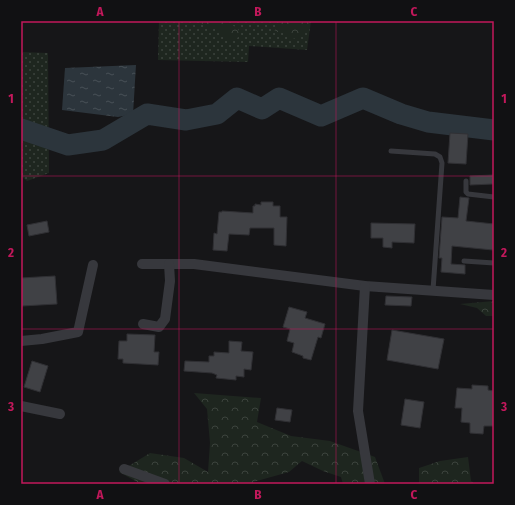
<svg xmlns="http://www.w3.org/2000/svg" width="515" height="505" font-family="'Fira Sans Condensed',sans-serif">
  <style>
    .grass { fill: url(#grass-dots) }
    .forest { fill: url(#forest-crowns) }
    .water { fill: url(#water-ripples) }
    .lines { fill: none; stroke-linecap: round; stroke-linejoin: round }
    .river { stroke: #2c353c; stroke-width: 21 }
    .building { fill: #404145; stroke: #303034 }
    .lane { stroke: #37383d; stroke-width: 5 }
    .street { stroke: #37383d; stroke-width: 10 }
    .grid { fill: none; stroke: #c2185b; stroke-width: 1; stroke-opacity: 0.55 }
    .neatline { fill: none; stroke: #c2185b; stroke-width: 1.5 }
    .grid-label { font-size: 13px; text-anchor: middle; font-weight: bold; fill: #c2185b }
  </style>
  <defs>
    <pattern id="grass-dots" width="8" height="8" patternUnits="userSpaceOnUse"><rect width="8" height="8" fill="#1e261f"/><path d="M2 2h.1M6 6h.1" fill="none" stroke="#3c433d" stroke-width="1.8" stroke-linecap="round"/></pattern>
    <pattern id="forest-crowns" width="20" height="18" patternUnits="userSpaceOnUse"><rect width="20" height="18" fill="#1e261f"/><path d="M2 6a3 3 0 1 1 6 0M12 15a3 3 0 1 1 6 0" fill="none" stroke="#3c433d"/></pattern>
    <pattern id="water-ripples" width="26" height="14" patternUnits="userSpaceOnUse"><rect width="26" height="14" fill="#2c353c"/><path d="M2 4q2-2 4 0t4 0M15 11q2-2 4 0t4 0" fill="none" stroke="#485056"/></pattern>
  </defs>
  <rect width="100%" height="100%" fill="#161618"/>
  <g class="grass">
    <polygon points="159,21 311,21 307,50 249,46 248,62 158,60"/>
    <polygon points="21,52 48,53 49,173 27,181 21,176"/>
  </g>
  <g class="forest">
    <polygon points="205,21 224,21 226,24 237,27 241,35 233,41 223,37 217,29 207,28 201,23"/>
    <polygon points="279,21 308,21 310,27 301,37 292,39 282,32 274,32"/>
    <polygon points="494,301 494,316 486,316 477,308 460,304"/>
    <polygon points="194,393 261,398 257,422 291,436 330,441 375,457 385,484 343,484 341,477 323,471 302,461 289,472 253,482 254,484 141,484 119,472 150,453 184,458 208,472 210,443 207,409"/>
    <polygon points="468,457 471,481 475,484 419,484 419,468 440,461"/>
  </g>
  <polygon class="water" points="136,65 133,114 118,117 62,110 65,68"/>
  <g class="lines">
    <polyline class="river" points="21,129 68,145 103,140 147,114 186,120 217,114 237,98 262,109 279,98 321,116 363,98 401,114 428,122 494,130"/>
  </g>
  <g class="building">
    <polygon points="450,133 468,134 466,164 448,163"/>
    <polygon points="493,175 493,184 470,185 470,176"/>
    <polygon points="460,197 469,198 466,221 494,224 494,246 493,250 452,246 451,264 465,265 465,274 441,272 442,258 439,258 442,217 458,218"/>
    <polygon points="261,202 273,202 273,206 280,206 280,217 287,217 286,246 274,245 274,228 250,228 249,235 229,234 227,251 213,250 214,233 217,234 219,212 222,212 222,211 253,213 253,206 255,206 255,204 261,205"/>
    <polygon points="47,221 49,232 29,236 27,225"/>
    <polygon points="371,223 415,224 414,243 392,242 392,248 383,247 383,238 371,238"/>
    <polygon points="55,276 57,304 22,306 21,278"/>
    <polygon points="386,296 412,297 411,306 385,305"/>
    <polygon points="289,307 307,312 305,318 325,324 321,338 318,337 311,360 303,358 303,356 292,352 294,343 287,341 290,329 283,327"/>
    <polygon points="392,330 444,339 438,369 387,360"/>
    <polygon points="127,334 155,335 154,352 159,352 158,365 123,363 123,359 118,359 119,341 127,341"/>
    <polygon points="229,341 242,342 241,351 253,352 251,370 244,369 244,377 236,376 236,380 216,378 217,375 212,373 184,371 185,361 209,362 209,356 214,356 214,352 229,353"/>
    <polygon points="32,361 48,366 40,392 24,387"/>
    <polygon points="472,385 488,386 488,390 494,391 494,426 484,426 483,434 470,433 470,423 461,422 462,408 455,408 457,388 472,389"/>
    <polygon points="405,399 424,402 420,428 401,425"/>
    <polygon points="277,408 292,410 290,422 275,420"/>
  </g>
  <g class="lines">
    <g class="lane">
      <polyline points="391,151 435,154 440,157 442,163 433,290"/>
      <polyline points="466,181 466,192 468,194 494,197"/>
      <polyline points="464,261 494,263"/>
    </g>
    <g class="street">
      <polyline points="142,264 194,264 365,286 494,295"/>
      <polyline points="365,286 358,411 370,484"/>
      <polyline points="143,324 159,327 165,319 170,281 169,264"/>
      <polyline points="21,341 42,339 78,332 93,265"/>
      <polyline points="21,406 60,414"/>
      <polyline points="124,469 165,484"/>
    </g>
  </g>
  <path class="grid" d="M 179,21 L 179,484M 336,21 L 336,484M 21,176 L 494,176M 21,329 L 494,329"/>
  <rect width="515" height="505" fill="none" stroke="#111113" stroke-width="44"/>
  <rect x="22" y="22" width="471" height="461" class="neatline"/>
  <g class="grid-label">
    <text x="100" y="16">A</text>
    <text x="258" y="16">B</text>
    <text x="414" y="16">C</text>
    <text x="11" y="103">1</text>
    <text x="504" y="103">1</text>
    <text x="11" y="257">2</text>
    <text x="504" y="257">2</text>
    <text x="11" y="411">3</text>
    <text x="504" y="411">3</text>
    <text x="100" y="499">A</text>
    <text x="258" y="499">B</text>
    <text x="414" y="499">C</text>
  </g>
</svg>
